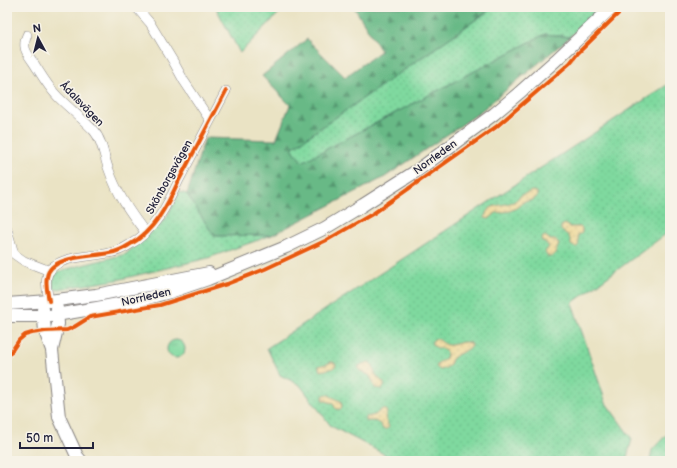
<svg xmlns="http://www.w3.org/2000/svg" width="677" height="468" font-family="'Balsamiq Sans',sans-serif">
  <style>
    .grass { fill: url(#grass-dots); stroke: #507e6d }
    .forest { fill: url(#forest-firs); stroke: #446e60 }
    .sand { fill: url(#sand-dots); stroke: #887e6c }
    .park { fill: url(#park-tufts); stroke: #507e6d }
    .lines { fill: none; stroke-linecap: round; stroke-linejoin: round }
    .street-casing { stroke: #868280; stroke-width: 10 }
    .secondary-casing { stroke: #868280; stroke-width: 14 }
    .street { stroke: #fff; stroke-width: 9 }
    .secondary { stroke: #fff; stroke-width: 12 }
    .cycleway-casing { stroke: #f7f3e8; stroke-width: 6 }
    .cycleway { stroke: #e8590c; stroke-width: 4 }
    .labels { text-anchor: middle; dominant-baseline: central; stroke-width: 3.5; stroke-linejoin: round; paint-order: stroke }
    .street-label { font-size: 11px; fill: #22223b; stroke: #f7f3e8 }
  </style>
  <defs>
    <pattern id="grass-dots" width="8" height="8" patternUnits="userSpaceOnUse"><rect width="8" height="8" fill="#7fd99f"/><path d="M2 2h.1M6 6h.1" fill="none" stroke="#6dba8a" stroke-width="1.8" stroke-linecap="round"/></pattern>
    <pattern id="forest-firs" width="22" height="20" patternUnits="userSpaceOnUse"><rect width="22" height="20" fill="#67b986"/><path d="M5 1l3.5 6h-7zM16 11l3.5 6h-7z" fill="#54966f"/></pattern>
    <pattern id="sand-dots" width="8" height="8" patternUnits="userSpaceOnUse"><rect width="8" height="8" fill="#eeda9e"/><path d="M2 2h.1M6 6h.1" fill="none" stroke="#ccbb89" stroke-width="1.8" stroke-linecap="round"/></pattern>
    <pattern id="park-tufts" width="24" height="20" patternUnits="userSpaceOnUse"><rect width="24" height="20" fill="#7fd99f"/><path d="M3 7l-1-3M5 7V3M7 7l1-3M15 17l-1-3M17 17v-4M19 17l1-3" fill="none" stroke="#6dba8a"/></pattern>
  </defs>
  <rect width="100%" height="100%" fill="#f7f3e8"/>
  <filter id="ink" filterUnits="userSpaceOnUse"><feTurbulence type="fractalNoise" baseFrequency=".025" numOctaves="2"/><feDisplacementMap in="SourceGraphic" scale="8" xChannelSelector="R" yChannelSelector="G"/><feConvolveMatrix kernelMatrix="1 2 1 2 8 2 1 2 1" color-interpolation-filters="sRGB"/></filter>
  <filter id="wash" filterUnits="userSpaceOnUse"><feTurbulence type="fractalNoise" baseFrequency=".012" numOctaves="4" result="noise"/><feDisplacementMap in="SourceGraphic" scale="16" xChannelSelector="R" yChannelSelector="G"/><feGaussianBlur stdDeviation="0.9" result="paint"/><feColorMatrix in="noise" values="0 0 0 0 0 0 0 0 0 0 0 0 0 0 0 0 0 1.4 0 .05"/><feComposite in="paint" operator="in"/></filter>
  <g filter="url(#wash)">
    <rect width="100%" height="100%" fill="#eae3c4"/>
    <g class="grass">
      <polygon points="214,7 287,7 281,11 240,53 216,8"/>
      <polygon points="494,7 601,7 570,37 545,34 302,162 292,148"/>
      <polygon points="670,83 670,231 572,303 606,403 632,439 626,461 397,461 331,426 300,385 280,375 267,348"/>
      <polygon points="179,192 187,194 214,236 272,235 208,258 117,280 52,290 54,273 67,269 126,254 167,217"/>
      <polygon points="670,431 670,461 650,461 652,450"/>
    </g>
    <polygon class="forest" points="354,7 494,7 292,148 302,162 545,34 570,37 476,115 385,177 272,235 214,236 187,194 205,138 276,140 290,105 262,76 307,39 345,77 381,51"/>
    <g class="sand">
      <path d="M 531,191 L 537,192 L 537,197 C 533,200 529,201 523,202 L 520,206 L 510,211 L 496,213 L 489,219 L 485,218 C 486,202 505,207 515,201 C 517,200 519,196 522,195 C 525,193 529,193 531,191 Z"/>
      <path d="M 565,224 L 570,227 L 581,227 L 582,228 L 582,233 L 578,235 L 578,237 C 579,242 580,251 571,245 C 571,242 570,237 568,235 C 565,233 563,232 561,230 L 561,226 Z"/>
      <path d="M 545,236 L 548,238 L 550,240 L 556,240 L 559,244 L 555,254 L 551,257 L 547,256 L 545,252 C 549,247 551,246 543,242 L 542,239 L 543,237 Z"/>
      <path d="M 435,339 L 438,339 C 442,342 446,346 450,345 C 458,345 463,339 471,344 L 470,348 L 457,355 L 452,359 L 450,365 L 446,368 L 440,370 L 436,367 L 438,363 L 446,358 L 447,353 C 442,347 437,349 432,345 L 432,341 Z"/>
      <path d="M 331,362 L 333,362 L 336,364 L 336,365 L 334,368 L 321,371 L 319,369 L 319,366 C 323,364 327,365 331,362 Z"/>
      <path d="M 369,362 C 374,365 373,370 376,375 C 378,378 381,380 384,383 L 384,387 L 382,389 L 375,388 C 373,384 372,378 369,375 C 366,373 362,372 359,370 L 359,366 L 363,364 Z"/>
      <path d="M 326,394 C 329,395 338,400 341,401 L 342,406 L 341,409 C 333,410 336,406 332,403 C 329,402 326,401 323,400 L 323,396 Z"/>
      <polygon points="382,409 385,409 387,413 385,417 389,427 387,429 383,429 380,424 375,421 366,421 366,417 375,415"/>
    </g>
    <circle class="park" cx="176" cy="349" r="9"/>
  </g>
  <g filter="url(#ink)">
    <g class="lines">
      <defs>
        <g id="street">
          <polyline points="136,7 150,23 173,61 184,81 210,120"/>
          <path d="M 27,35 C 21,49 28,54 35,65 C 42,76 49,88 58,97 C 70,109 83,119 94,131 C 103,141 104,158 109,170 C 117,194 130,213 146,233"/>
          <polyline points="7,229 14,254 24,261 50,271"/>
          <path d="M 49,301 C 48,294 45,285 47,277 C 50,255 93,257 109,253 C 116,252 123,249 129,245 C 154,232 168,204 179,180 L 226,91"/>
        </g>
        <g id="secondary">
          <polyline points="7,304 49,301 96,295 209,273"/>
          <polyline points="43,309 45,331 52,350 59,417 77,456 81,461"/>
          <polyline points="7,316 50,316 97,308 140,300 170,292 208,279 286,247 325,228 363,205 418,170 494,114 519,93 556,60 612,7"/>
          <polyline points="52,350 58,324 57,308"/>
        </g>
      </defs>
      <use href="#street" class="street-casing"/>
      <use href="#secondary" class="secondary-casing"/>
      <use href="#street" class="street"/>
      <use href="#secondary" class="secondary"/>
      <defs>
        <g id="cycleway">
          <path d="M 49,301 C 48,294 45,285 47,277 C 50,255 93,257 109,253 C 116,252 123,249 129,245 C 154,232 168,204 179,180 L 226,91"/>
          <polyline points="7,358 19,340 25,335 32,333 45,331 67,330 74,327 90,317 160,305 227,284 265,269 327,240 374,213 496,127 570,63 578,53 625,7"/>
        </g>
      </defs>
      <use href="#cycleway" class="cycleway-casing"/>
      <use href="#cycleway" class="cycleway"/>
    </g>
  </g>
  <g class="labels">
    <g class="street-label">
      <text transform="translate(82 104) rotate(46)">Ådalsvägen</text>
      <text transform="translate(435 157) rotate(-36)">Norrleden</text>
      <text transform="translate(169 177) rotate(-61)">Skönborgsvägen</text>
      <text transform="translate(146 297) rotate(-13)">Norrleden</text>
    </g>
  </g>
  <rect width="677" height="468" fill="none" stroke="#f7f3e8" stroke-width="24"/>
  <g transform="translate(38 38) rotate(353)" stroke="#f7f3e8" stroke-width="3" paint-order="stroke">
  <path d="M0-3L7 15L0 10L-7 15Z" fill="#22223b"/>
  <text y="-6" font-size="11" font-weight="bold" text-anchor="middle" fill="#22223b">N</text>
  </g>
  <path d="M20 442v6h73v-6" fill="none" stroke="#22223b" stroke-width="2"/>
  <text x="26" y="442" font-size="12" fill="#22223b" stroke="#f7f3e8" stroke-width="3" paint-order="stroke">50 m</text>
</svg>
